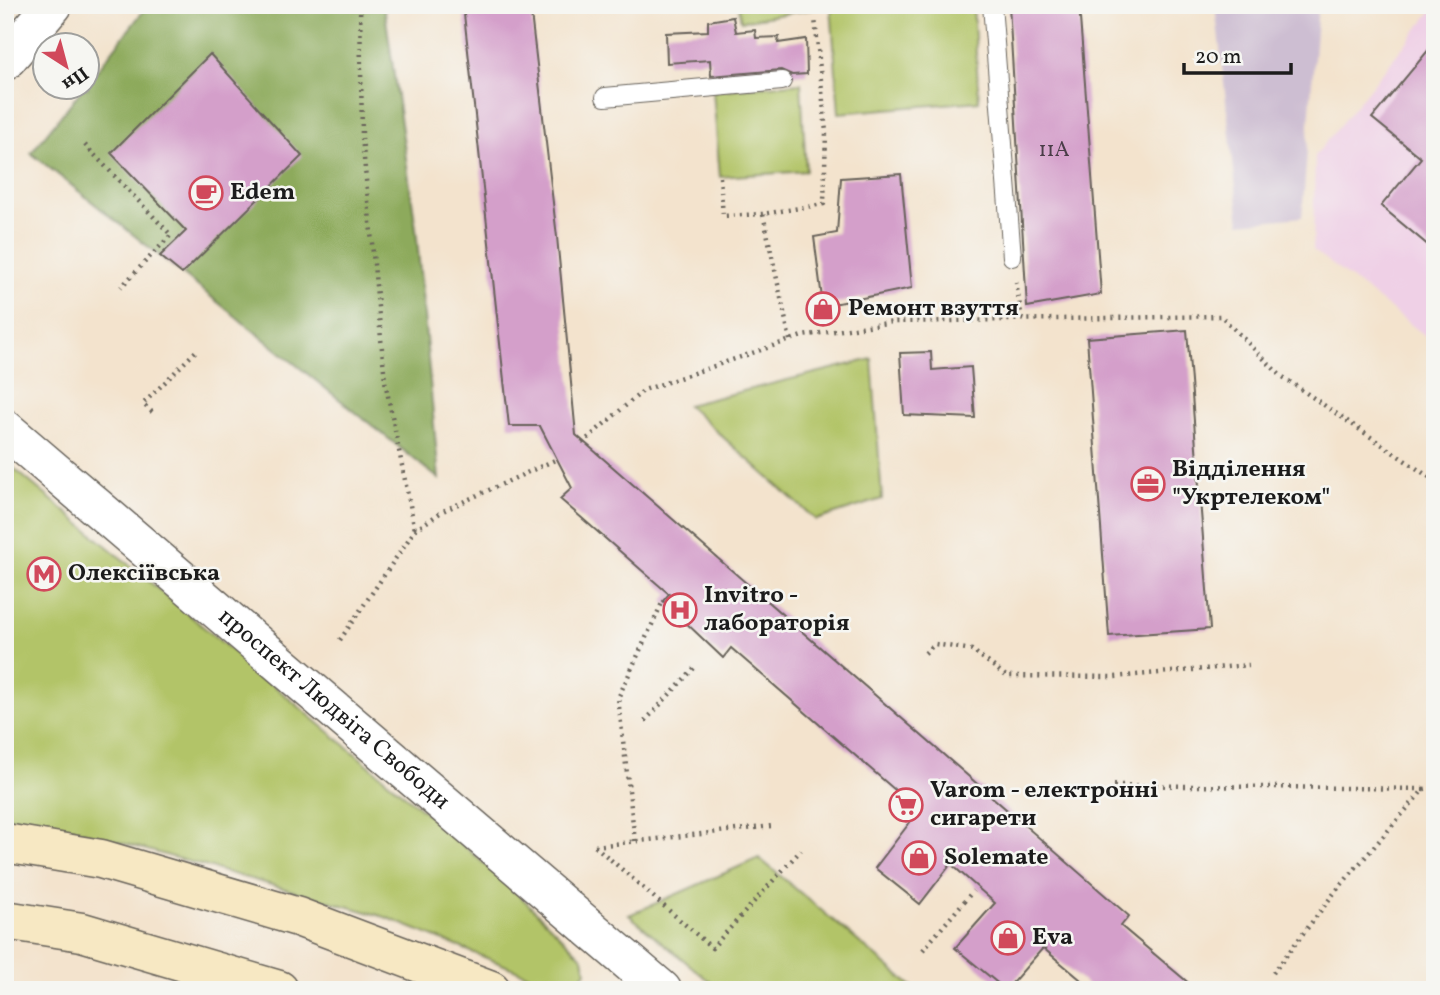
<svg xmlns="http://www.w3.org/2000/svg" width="1440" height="995" font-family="Vollkorn,serif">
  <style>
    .built { fill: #efd0e6 }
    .industrial { fill: #cdbed2 }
    .green { fill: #b2c467; stroke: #677042; stroke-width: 2 }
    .forest { fill: #8daa5c; stroke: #54633c; stroke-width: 2 }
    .building { fill: #d49fca }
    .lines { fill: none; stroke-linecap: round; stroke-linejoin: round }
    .service-casing { stroke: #67625a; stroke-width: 20 }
    .tertiary-casing { stroke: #67625a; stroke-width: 41 }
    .secondary-casing { stroke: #67625a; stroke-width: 41 }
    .path { stroke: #67625a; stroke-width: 4.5; stroke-dasharray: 2 5; stroke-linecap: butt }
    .service { stroke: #fff; stroke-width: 18 }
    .tertiary { stroke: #fff; stroke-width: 38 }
    .secondary { stroke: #f7e8c3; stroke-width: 38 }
    .labels { text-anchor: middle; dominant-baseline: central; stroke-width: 5; stroke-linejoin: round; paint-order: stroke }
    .number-label { font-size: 21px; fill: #4a3d48 }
    .poi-label { font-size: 24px; font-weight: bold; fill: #1c1c1c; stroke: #f6f6f2; text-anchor: start }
    .street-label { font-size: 24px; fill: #1c1c1c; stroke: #f6f6f2 }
  </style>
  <rect width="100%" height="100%" fill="#f6f6f2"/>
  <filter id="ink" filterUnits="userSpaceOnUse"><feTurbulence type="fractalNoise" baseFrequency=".0143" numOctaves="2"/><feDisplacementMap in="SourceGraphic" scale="14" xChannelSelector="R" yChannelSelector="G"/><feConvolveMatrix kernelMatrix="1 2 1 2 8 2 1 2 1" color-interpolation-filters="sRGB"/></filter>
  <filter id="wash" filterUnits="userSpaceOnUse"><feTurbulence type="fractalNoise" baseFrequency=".00686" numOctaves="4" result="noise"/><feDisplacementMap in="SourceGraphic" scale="28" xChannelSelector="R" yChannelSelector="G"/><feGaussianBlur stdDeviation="1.57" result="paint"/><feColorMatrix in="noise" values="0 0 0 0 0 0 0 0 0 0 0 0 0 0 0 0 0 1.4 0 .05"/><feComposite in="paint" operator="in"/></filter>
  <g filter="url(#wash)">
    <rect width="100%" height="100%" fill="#f3e3cd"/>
    <polygon class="built" points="1435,7 1435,343 1313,250 1315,156"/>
    <polygon class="industrial" points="1215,5 1318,5 1302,217 1240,223"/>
    <g class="green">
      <polygon points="738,5 973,5 979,101 839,113 831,6 741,21"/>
      <polygon points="801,83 806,171 720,177 713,91"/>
      <polygon points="872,359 882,499 816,520 687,405"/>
      <path d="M 5,461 L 444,828 L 519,895 L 583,958 L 586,972 C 575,986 568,987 551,984 L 385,917 L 52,823 L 5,817 Z"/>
      <polygon points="759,858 916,990 720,990 629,915"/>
    </g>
    <polygon class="forest" points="148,5 384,5 416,228 439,479 31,153 83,88 88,88 88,82"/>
    <g id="blocks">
      <g class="building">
        <polygon points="463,5 530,5 557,237 576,435 1129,916 1121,926 1197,990 1093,990 1043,948 1006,990 955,948 995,903 951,864 920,904 875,868 914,817 897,802 902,796 731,648 723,658 663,601 669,594 560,499 572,488 540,426 509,426"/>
        <polygon points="1009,5 1079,5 1101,294 1027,307"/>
        <polygon points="733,17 736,32 755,30 756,38 779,37 778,43 806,39 807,74 792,75 781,70 711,76 710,60 667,63 666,33 708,31 708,21"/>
        <polygon points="1435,42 1435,251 1381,206 1421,158 1372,118"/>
        <polygon points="210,54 302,156 182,274 160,256 186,231 111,153"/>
        <polygon points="901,174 912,288 823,306 814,237 837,233 841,178"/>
        <polygon points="1187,330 1210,629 1109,636 1087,338"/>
        <polygon points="931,352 932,370 971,367 975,418 904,415 900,353"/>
      </g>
    </g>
  </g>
  <g filter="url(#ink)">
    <use href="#blocks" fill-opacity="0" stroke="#67625a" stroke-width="2"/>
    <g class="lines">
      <defs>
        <g id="service">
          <polyline points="992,5 1012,257"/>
          <polyline points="605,97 782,81"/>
        </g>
        <g id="tertiary">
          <polyline points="5,61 53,5"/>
          <path id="s1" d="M 5,429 L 662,990"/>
        </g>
        <g id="secondary">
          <polyline points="5,843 101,859 298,917 491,990"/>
          <polyline points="5,920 82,932 279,990"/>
        </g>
      </defs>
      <use href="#service" class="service-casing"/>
      <use href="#tertiary" class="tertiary-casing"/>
      <use href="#secondary" class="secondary-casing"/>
      <g class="path">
        <polyline points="360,5 362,137 385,381 415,530"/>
        <polyline points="85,145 171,235 121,287"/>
        <polyline points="720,177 723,216 763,214"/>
        <polyline points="1016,282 1022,319"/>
        <polyline points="790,340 763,214 824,204 826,132 815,18"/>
        <polyline points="152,412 143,404 197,350"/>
        <polyline points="582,443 644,390 802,336 894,322 1221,316 1280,375 1435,481"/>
        <polyline points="340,640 415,530 443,511 557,459"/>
        <polyline points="925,653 935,644 972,650 1006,676 1114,677 1249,665"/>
        <polyline points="645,721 696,666"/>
        <polyline points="1114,785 1424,789"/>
        <polyline points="635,841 618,698 663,601"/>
        <polyline points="595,846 712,948 801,850"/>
        <polyline points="595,846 772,826"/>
        <polyline points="923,950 973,891"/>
        <polyline points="1273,973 1335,892 1424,789 1435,787"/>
        <polyline points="1409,990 1435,987"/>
      </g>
      <use href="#service" class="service"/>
      <use href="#tertiary" class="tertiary"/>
      <use href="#secondary" class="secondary"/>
    </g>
  </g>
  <defs>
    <symbol id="cafe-ring" viewBox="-11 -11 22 22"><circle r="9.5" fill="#f6f6f2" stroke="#d1495b" stroke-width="1.5"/><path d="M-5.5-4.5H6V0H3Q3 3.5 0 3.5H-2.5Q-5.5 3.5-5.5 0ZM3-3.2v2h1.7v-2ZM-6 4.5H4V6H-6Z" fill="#d1495b"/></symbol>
    <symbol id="shop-ring" viewBox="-11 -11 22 22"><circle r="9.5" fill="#f6f6f2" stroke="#d1495b" stroke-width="1.5"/><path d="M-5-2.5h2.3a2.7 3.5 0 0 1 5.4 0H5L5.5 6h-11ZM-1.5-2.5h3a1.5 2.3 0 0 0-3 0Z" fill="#d1495b"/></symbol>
    <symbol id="office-ring" viewBox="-11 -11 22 22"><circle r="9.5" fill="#f6f6f2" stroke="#d1495b" stroke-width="1.5"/><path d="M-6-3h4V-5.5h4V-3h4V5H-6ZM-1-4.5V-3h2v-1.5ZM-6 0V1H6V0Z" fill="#d1495b"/></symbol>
    <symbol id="metro-ring" viewBox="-11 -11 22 22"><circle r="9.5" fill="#f6f6f2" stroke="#d1495b" stroke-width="1.5"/><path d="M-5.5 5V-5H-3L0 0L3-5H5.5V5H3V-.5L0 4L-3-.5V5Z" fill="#d1495b"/></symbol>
    <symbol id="hospital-ring" viewBox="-11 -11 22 22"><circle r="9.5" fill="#f6f6f2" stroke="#d1495b" stroke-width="1.5"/><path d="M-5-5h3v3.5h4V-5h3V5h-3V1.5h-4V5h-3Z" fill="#d1495b"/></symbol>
    <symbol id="supermarket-ring" viewBox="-11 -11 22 22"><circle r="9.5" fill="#f6f6f2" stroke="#d1495b" stroke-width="1.5"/><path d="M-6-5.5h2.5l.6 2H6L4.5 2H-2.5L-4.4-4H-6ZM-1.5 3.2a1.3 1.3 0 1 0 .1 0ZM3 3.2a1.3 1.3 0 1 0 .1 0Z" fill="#d1495b"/></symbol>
  </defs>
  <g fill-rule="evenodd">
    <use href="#cafe-ring" x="187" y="174" width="38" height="38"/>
    <use href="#shop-ring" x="804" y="290" width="38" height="38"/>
    <use href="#office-ring" x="1129" y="465" width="38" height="38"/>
    <use href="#metro-ring" x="25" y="555" width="38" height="38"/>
    <use href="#hospital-ring" x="661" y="591" width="38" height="38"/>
    <use href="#supermarket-ring" x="887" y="786" width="38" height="38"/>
    <use href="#shop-ring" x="900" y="839" width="38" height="38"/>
    <use href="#shop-ring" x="989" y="919" width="38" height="38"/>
  </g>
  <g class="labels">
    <g class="number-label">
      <text x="1054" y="150">11А</text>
    </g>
    <g class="poi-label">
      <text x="230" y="193">Edem</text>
      <text x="848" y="309">Ремонт взуття</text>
      <text x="1172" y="470">Відділення<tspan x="1172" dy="28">"Укртелеком"</tspan></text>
      <text x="68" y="574">Олексіївська</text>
      <text x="704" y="596">Invitro -<tspan x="704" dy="28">лабораторія</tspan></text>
      <text x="930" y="791">Varom - електронні<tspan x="930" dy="28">сигарети</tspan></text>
      <text x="944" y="858">Solemate</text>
      <text x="1032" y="938">Eva</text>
    </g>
    <g class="street-label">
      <text stroke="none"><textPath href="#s1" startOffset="432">проспект Людвіга Свободи</textPath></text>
    </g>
  </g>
  <rect width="1440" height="995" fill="none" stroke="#f6f6f2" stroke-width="28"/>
  <g transform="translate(66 66) rotate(144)"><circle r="33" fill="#f6f6f2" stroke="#9f9f9c" stroke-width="2"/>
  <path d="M0-5L12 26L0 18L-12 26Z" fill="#d1495b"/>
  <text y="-10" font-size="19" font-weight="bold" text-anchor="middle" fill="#1c1c1c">Пн</text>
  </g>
  <path d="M1184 63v10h107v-10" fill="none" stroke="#1c1c1c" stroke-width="3.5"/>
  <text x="1195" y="63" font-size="21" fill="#1c1c1c" stroke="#f6f6f2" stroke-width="5" paint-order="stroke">20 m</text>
</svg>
